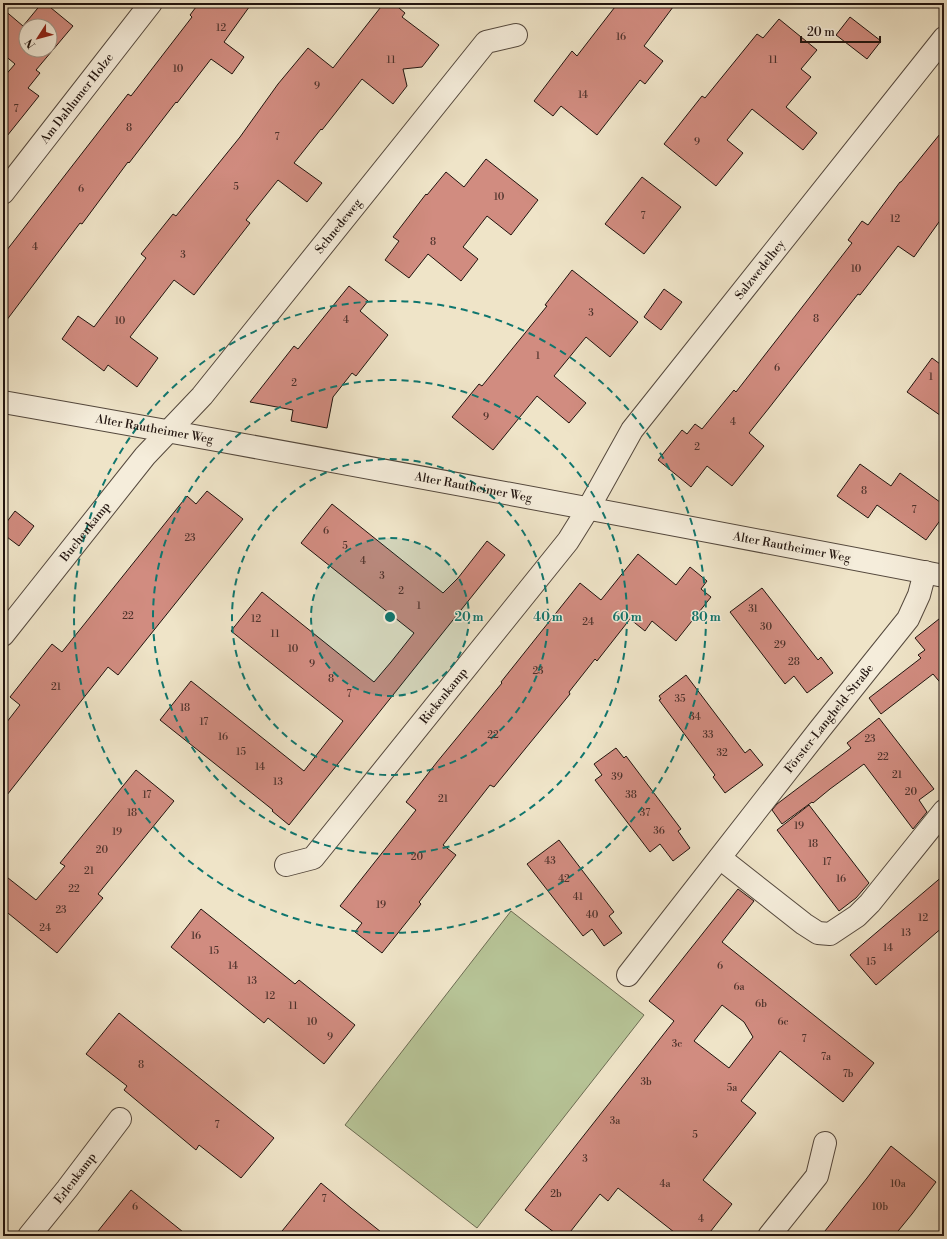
<svg xmlns="http://www.w3.org/2000/svg" width="947" height="1239" font-family="'Libre Bodoni',serif">
  <style>
    .green { fill: #b7c497; stroke: #6c6c53 }
    .building { fill: #d18c80; stroke: #21140f; fill-rule: evenodd }
    .lines { fill: none; stroke-linecap: round; stroke-linejoin: round }
    .minor-casing { stroke: #54483d; stroke-width: 24 }
    .minor { stroke: #f5eddb; stroke-width: 22 }
    .ring { fill: none; stroke: #0f766e; stroke-width: 2; stroke-dasharray: 7 5 }
    .labels { text-anchor: middle; dominant-baseline: central; stroke-width: 3; stroke-linejoin: round; paint-order: stroke }
    .number-label { font-size: 10px; fill: #4d322b }
    .street-label { font-size: 12px; fill: #21140f; stroke: #f5eddb }
    .centre { fill: #0f766e; stroke: #f5eddb; stroke-width: 2 }
    .ring-label { font-size: 12px; text-anchor: middle; font-weight: bold; fill: #0f766e; stroke: #f5eddb; stroke-width: 3; stroke-linejoin: round; paint-order: stroke }
  </style>
  <rect width="100%" height="100%" fill="#efe4c8"/>
  <filter id="stains"><feTurbulence type="fractalNoise" baseFrequency=".005" numOctaves="4"/><feColorMatrix values="0 0 0 0 .2 0 0 0 0 .09 0 0 0 0 .02 0 0 0 .5 -.17"/></filter>
  <radialGradient id="worn" r=".72"><stop offset=".6" stop-color="#630" stop-opacity="0"/><stop offset="1" stop-color="#630" stop-opacity=".3"/></radialGradient>
  <polygon class="green" points="511,911 644,1015 477,1228 345,1125"/>
  <g class="building">
    <path d="M 42,3 L 45,3 L 73,26 L 36,70 L 40,73 L 28,88 L 39,96 L 3,141 L 3,78 L 15,64 L 3,54 L 3,9 L 23,26 ZM 26,26 L 50,26 L 50,50 L 26,50 Z"/>
    <polygon points="199,3 252,3 224,42 244,57 232,74 211,59 177,103 176,102 129,163 128,162 82,224 80,223 3,325 3,255 128,94 131,96 192,17 190,15"/>
    <polygon points="384,3 393,3 405,13 402,17 439,45 422,67 403,69 407,86 393,104 362,79 322,130 321,129 294,163 322,183 307,202 278,180 246,220 250,223 194,295 174,280 130,337 158,358 137,387 108,365 104,371 62,339 78,316 94,327 146,258 141,254 173,214 176,216 240,137 278,84 308,48 333,68"/>
    <polygon points="618,3 676,3 644,46 663,61 645,84 640,80 597,135 561,106 553,116 534,101 572,51 577,56"/>
    <polygon points="850,17 881,41 867,59 836,35"/>
    <polygon points="779,19 817,50 801,69 811,77 786,107 817,133 803,150 752,109 727,140 743,153 716,186 664,144 702,96 705,98 757,34 763,38"/>
    <polygon points="944,129 944,215 914,257 898,246 860,295 858,294 769,408 749,433 764,446 732,486 707,466 691,487 658,460 682,430 687,434 695,424 702,429 734,390 736,392 852,243 848,240 862,221 868,225 900,182 901,182"/>
    <polygon points="486,159 538,200 511,235 487,216 463,247 478,259 461,281 428,254 409,278 385,260 399,241 393,237 426,194 427,195 446,172 464,187"/>
    <polygon points="642,177 681,207 644,254 605,224"/>
    <polygon points="572,270 638,322 610,357 586,337 554,376 586,403 569,423 537,396 493,450 452,417 479,384 482,386 547,306 545,305"/>
    <polygon points="349,286 368,301 360,311 388,335 356,376 352,373 333,397 327,428 291,421 293,410 250,402 294,346 298,349"/>
    <polygon points="664,289 682,302 661,330 644,317"/>
    <polygon points="932,358 944,367 944,418 907,392"/>
    <polygon points="860,464 891,486 900,473 944,505 944,515 926,540 877,505 868,518 837,496"/>
    <polygon points="207,491 243,519 118,675 108,667 3,800 3,727 20,705 10,697 52,644 62,652 187,496 196,504"/>
    <polygon points="332,504 443,593 458,578 487,541 505,555 289,825 272,811 273,810 160,720 191,681 304,771 325,744 343,721 231,631 262,592 374,682 391,662 414,633 301,543"/>
    <polygon points="15,511 34,526 19,546 3,534 3,527"/>
    <polygon points="638,554 676,585 690,567 707,581 701,589 711,597 676,641 652,621 645,631 630,619 597,661 595,659 569,692 570,694 494,787 490,785 443,845 456,855 419,902 421,904 382,953 355,932 362,923 340,906 416,810 406,802 437,762 502,683 501,682 580,583 601,600"/>
    <polygon points="762,588 818,660 821,657 833,673 807,693 794,676 785,684 730,612"/>
    <polygon points="944,615 944,687 933,674 881,714 869,698 921,658 918,655 925,650 915,638"/>
    <polygon points="686,675 745,753 750,749 763,765 725,793 713,777 715,775 659,700 661,699 659,696"/>
    <polygon points="879,718 934,789 919,800 927,812 913,829 864,764 830,789 813,803 812,802 782,824 772,810 777,804 851,748 847,743"/>
    <polygon points="616,748 624,758 626,756 681,829 678,831 690,848 673,861 660,844 650,852 595,780 602,775 594,764"/>
    <polygon points="136,770 174,801 98,894 103,898 57,953 3,909 3,874 36,900 65,866 60,863"/>
    <polygon points="809,805 869,883 856,898 839,911 777,830"/>
    <polygon points="559,840 614,912 609,916 622,933 604,946 592,929 583,936 527,864"/>
    <polygon points="944,875 944,926 876,985 850,955"/>
    <path d="M 738,889 L 754,901 L 722,942 L 874,1063 L 843,1102 L 780,1051 L 741,1101 L 756,1113 L 703,1180 L 732,1204 L 707,1236 L 679,1236 L 618,1188 L 608,1201 L 600,1194 L 567,1236 L 559,1236 L 525,1210 L 674,1021 L 649,1001 ZM 722,1005 L 744,1022 L 753,1037 L 729,1068 L 694,1041 Z"/>
    <polygon points="201,909 295,984 299,980 355,1025 324,1064 268,1018 264,1023 171,947"/>
    <polygon points="119,1013 274,1138 241,1178 199,1145 196,1150 124,1090 127,1086 86,1054"/>
    <polygon points="891,1146 936,1182 912,1214 894,1236 821,1236 867,1178"/>
    <polygon points="321,1183 351,1208 386,1236 278,1236"/>
    <polygon points="131,1190 188,1236 94,1236"/>
  </g>
  <g class="lines">
    <defs>
      <g id="minor">
        <path id="s1" d="M 3,193 L 151,3"/>
        <path id="s2" d="M 3,402 C 317,457 631,516 944,576"/>
        <path id="s3" d="M 3,635 L 145,456 L 202,396 L 486,42 L 516,35"/>
        <polyline points="720,858 804,924 818,933 830,934 857,916 870,903 944,811"/>
        <path id="s4" d="M 286,865 L 313,858 L 568,541 L 588,509 L 632,430 L 944,38"/>
        <path id="s5" d="M 628,975 L 820,729 L 908,619 L 919,595 L 925,572"/>
        <path id="s6" d="M 29,1236 L 67,1189 L 120,1119"/>
        <polyline points="769,1236 817,1176 825,1143"/>
      </g>
    </defs>
    <use href="#minor" class="minor-casing"/>
    <use href="#minor" class="minor"/>
  </g>
  <circle cx="390" cy="617" r="79" fill="#0f766e" fill-opacity=".12"/>
  <g class="ring">
    <circle cx="390" cy="617" r="79"/>
    <circle cx="390" cy="617" r="158"/>
    <circle cx="390" cy="617" r="237"/>
    <circle cx="390" cy="617" r="316"/>
  </g>
  <g class="labels">
    <g class="number-label">
      <text x="221" y="28">12</text>
      <text x="621" y="37">16</text>
      <text x="391" y="60">11</text>
      <text x="773" y="60">11</text>
      <text x="178" y="69">10</text>
      <text x="317" y="86">9</text>
      <text x="583" y="95">14</text>
      <text x="16" y="109">7</text>
      <text x="129" y="128">8</text>
      <text x="277" y="137">7</text>
      <text x="697" y="142">9</text>
      <text x="236" y="187">5</text>
      <text x="81" y="189">6</text>
      <text x="499" y="197">10</text>
      <text x="643" y="216">7</text>
      <text x="895" y="219">12</text>
      <text x="433" y="242">8</text>
      <text x="35" y="247">4</text>
      <text x="183" y="255">3</text>
      <text x="856" y="269">10</text>
      <text x="591" y="313">3</text>
      <text x="816" y="319">8</text>
      <text x="346" y="320">4</text>
      <text x="120" y="321">10</text>
      <text x="538" y="356">1</text>
      <text x="777" y="368">6</text>
      <text x="931" y="377">1</text>
      <text x="294" y="383">2</text>
      <text x="486" y="417">9</text>
      <text x="733" y="422">4</text>
      <text x="697" y="447">2</text>
      <text x="864" y="491">8</text>
      <text x="914" y="510">7</text>
      <text x="326" y="531">6</text>
      <text x="190" y="538">23</text>
      <text x="345" y="546">5</text>
      <text x="363" y="561">4</text>
      <text x="382" y="576">3</text>
      <text x="401" y="591">2</text>
      <text x="419" y="606">1</text>
      <text x="753" y="609">31</text>
      <text x="128" y="616">22</text>
      <text x="256" y="619">12</text>
      <text x="588" y="622">24</text>
      <text x="766" y="627">30</text>
      <text x="275" y="634">11</text>
      <text x="780" y="645">29</text>
      <text x="293" y="649">10</text>
      <text x="794" y="662">28</text>
      <text x="312" y="664">9</text>
      <text x="538" y="671">23</text>
      <text x="331" y="679">8</text>
      <text x="56" y="687">21</text>
      <text x="349" y="694">7</text>
      <text x="680" y="699">35</text>
      <text x="185" y="708">18</text>
      <text x="695" y="717">34</text>
      <text x="204" y="722">17</text>
      <text x="493" y="735">22</text>
      <text x="708" y="735">33</text>
      <text x="223" y="737">16</text>
      <text x="870" y="739">23</text>
      <text x="241" y="752">15</text>
      <text x="722" y="753">32</text>
      <text x="883" y="757">22</text>
      <text x="260" y="767">14</text>
      <text x="897" y="775">21</text>
      <text x="617" y="777">39</text>
      <text x="278" y="782">13</text>
      <text x="911" y="792">20</text>
      <text x="147" y="795">17</text>
      <text x="631" y="795">38</text>
      <text x="443" y="799">21</text>
      <text x="132" y="813">18</text>
      <text x="645" y="813">37</text>
      <text x="799" y="826">19</text>
      <text x="659" y="831">36</text>
      <text x="117" y="832">19</text>
      <text x="813" y="844">18</text>
      <text x="102" y="850">20</text>
      <text x="417" y="857">20</text>
      <text x="550" y="861">43</text>
      <text x="827" y="862">17</text>
      <text x="89" y="871">21</text>
      <text x="564" y="879">42</text>
      <text x="841" y="879">16</text>
      <text x="74" y="889">22</text>
      <text x="578" y="897">41</text>
      <text x="381" y="905">19</text>
      <text x="61" y="910">23</text>
      <text x="592" y="915">40</text>
      <text x="923" y="918">12</text>
      <text x="45" y="928">24</text>
      <text x="906" y="933">13</text>
      <text x="196" y="936">16</text>
      <text x="888" y="948">14</text>
      <text x="214" y="951">15</text>
      <text x="871" y="962">15</text>
      <text x="233" y="966">14</text>
      <text x="720" y="966">6</text>
      <text x="252" y="981">13</text>
      <text x="739" y="987">6a</text>
      <text x="270" y="996">12</text>
      <text x="761" y="1004">6b</text>
      <text x="293" y="1006">11</text>
      <text x="312" y="1022">10</text>
      <text x="783" y="1022">6c</text>
      <text x="330" y="1037">9</text>
      <text x="804" y="1039">7</text>
      <text x="677" y="1044">3c</text>
      <text x="826" y="1057">7a</text>
      <text x="141" y="1065">8</text>
      <text x="848" y="1074">7b</text>
      <text x="646" y="1082">3b</text>
      <text x="732" y="1088">5a</text>
      <text x="615" y="1121">3a</text>
      <text x="217" y="1125">7</text>
      <text x="695" y="1135">5</text>
      <text x="585" y="1159">3</text>
      <text x="665" y="1184">4a</text>
      <text x="898" y="1184">10a</text>
      <text x="556" y="1194">2b</text>
      <text x="324" y="1199">7</text>
      <text x="135" y="1207">6</text>
      <text x="880" y="1207">10b</text>
      <text x="701" y="1219">4</text>
    </g>
    <g class="street-label">
      <text stroke="none"><textPath href="#s1" startOffset="120">Am Dahlumer Holze</textPath></text>
      <text stroke="none"><textPath href="#s3" startOffset="529">Schnedeweg</textPath></text>
      <text stroke="none"><textPath href="#s4" startOffset="768">Salzwedelhey</textPath></text>
      <text stroke="none"><textPath href="#s2" startOffset="154">Alter Rautheimer Weg</textPath></text>
      <text stroke="none"><textPath href="#s2" startOffset="478">Alter Rautheimer Weg</textPath></text>
      <text stroke="none"><textPath href="#s3" startOffset="132">Buchenkamp</textPath></text>
      <text stroke="none"><textPath href="#s2" startOffset="802">Alter Rautheimer Weg</textPath></text>
      <text stroke="none"><textPath href="#s4" startOffset="236">Riekenkamp</textPath></text>
      <text stroke="none"><textPath href="#s5" startOffset="326">Förster-Langheld-Straße</textPath></text>
      <text stroke="none"><textPath href="#s6" startOffset="74">Erlenkamp</textPath></text>
    </g>
  </g>
  <circle cx="390" cy="617" r="6" class="centre"/>
  <g class="ring-label">
    <text x="469" y="621">20 m</text>
    <text x="548" y="621">40 m</text>
    <text x="627" y="621">60 m</text>
    <text x="706" y="621">80 m</text>
  </g>
  <rect width="947" height="1239" fill="none" stroke="#efe4c8" stroke-width="16"/>
  <rect x="4" y="4" width="939" height="1231" fill="none" stroke="#21140f" stroke-width="2"/>
  <rect x="8" y="8" width="931" height="1223" fill="none" stroke="#21140f"/>
  <g transform="translate(38 38) rotate(234)"><circle r="19" fill="#f5eddb" stroke="#a09689"/>
  <path d="M0-3L7 15L0 10L-7 15Z" fill="#8f2418"/>
  <text y="-6" font-size="11" font-weight="bold" text-anchor="middle" fill="#21140f">N</text>
  </g>
  <path d="M801 36v6h79v-6" fill="none" stroke="#21140f" stroke-width="2"/>
  <text x="807" y="36" font-size="12" fill="#21140f" stroke="#f5eddb" stroke-width="3" paint-order="stroke">20 m</text>
  <rect width="100%" height="100%" filter="url(#stains)"/>
  <rect width="100%" height="100%" fill="url(#worn)"/>
</svg>
